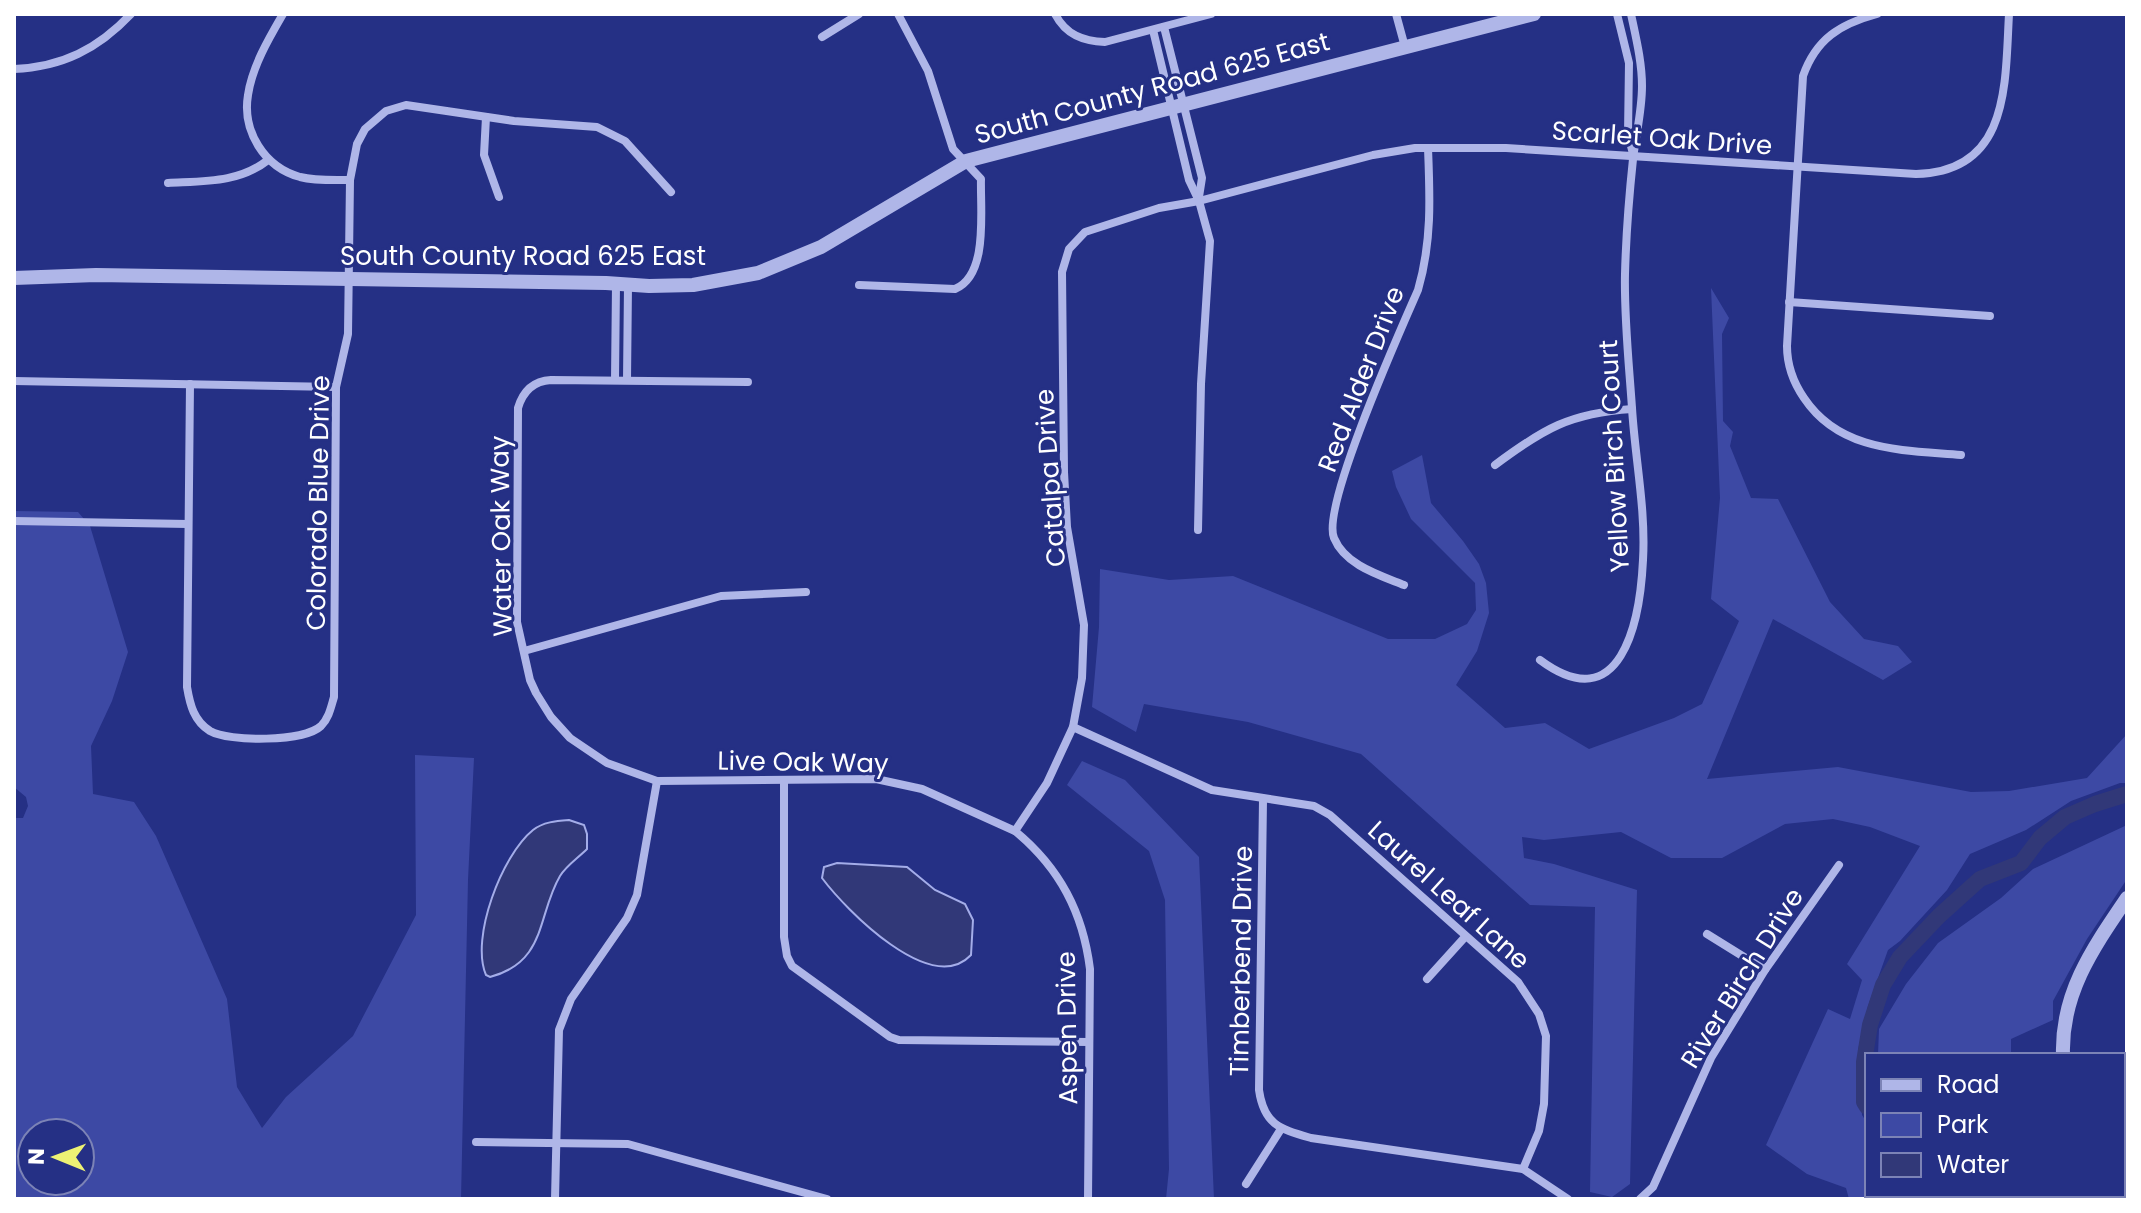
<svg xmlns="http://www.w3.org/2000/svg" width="2141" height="1213" font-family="Poppins,sans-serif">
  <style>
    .green { fill: #3d49a4; fill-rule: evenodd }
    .water { fill: #313878; stroke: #a4ade9; stroke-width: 2 }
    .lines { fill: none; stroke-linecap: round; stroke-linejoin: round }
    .river { stroke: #313878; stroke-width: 16 }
    .minor { stroke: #afb6e8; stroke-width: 8 }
    .tertiary { stroke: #afb6e8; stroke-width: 14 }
    .labels { text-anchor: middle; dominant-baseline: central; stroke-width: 6; stroke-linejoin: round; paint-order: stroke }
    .street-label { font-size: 26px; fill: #fff; stroke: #253085 }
  </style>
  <rect width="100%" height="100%" fill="#253085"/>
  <g class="green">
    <polygon points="1711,288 1729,318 1722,334 1723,421 1733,432 1730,446 1751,498 1778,499 1830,602 1864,639 1898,646 1912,662 1883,680 1773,619 1707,779 1838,767 1971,792 2009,791 2087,778 2127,734 2127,783 2120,783 2071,801 2026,830 1970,854 1947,890 1900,941 1888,950 1868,1006 1858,1050 1862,1115 1867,1123 1867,1195 1917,1195 1919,1199 1849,1199 1846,1188 1807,1174 1766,1145 1828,1009 1850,1019 1862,980 1847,964 1920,846 1870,827 1833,819 1785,824 1722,858 1671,858 1621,832 1544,840 1522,837 1524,858 1554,864 1637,890 1630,1184 1612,1197 1590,1192 1595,907 1530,905 1361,754 1248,722 1144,704 1136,732 1092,707 1099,627 1100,569 1169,580 1233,576 1388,639 1435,639 1467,624 1476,610 1475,583 1411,519 1396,487 1392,471 1422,455 1431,503 1463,541 1479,564 1486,583 1489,613 1477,651 1456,685 1505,728 1545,723 1589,749 1674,718 1702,704 1739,621 1711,599 1720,498"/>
    <path d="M 14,511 L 78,512 L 90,526 L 128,652 L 112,701 L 91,746 L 93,794 L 134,802 L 156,836 L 227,999 L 237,1087 L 262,1128 L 286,1097 L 353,1036 L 416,915 L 415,755 L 474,758 L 468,880 L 461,1199 L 14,1199 L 14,818 L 23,818 L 28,806 L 26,797 L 14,787 ZM 32,1133 L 80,1133 L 80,1181 L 32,1181 Z"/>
    <polygon points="1082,761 1125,780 1199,857 1214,1199 1166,1199 1169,1169 1165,900 1149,851 1067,785"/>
    <polygon points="2127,825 2127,879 2087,939 2053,1001 2053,1020 2011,1039 2011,1055 1878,1055 1879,1029 1906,984 1938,943 2001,898 2033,869"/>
  </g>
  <g class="water">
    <path d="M 569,820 L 584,825 L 587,834 L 587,849 C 578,858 566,866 560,876 C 537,915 547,962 490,977 L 486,975 C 470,938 502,855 533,830 C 543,822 556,821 569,820 Z"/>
    <path d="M 837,863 L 907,867 L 935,890 L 965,904 L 973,920 L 971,955 C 931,997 846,910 822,878 L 824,867 Z"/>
  </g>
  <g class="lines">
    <g class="river">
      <polyline points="1867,1107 1864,1102 1864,1062 1870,1025 1883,985 1900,957 1939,916 1980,879 2021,863 2040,838 2065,817 2095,804 2127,794"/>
      <polyline points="1964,1195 1967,1199"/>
    </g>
    <g class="minor">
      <path d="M 283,14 C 269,38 252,67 248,95 C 242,131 264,167 300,177 C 316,181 334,180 350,180"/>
      <path d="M 1055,14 C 1066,35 1083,41 1105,42 L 1211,14"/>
      <polyline points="1396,14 1405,47"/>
      <polyline points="1617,14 1629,63 1628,134 1633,154"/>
      <path d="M 1877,14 C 1840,24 1816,39 1803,76 L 1787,346 C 1787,365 1793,382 1804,398 C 1840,452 1903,450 1961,455"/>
      <polyline points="1164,27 1202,178 1199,197"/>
      <polyline points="1153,30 1189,180 1199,201 1210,241 1201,384 1198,530"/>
      <polyline points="822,37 859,14"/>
      <path d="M 14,69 C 62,67 98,49 131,14"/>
      <polyline points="486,117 484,155 499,197"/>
      <path d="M 168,183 C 204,181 239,183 268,160"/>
      <path d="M 859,285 L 955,289 C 989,275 980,210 981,179 L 953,149 L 928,71 L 898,14"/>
      <polyline points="1789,302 1990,316"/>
      <polyline points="615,380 616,284"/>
      <polyline points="627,380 628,285"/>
      <polyline points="14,381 336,387"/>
      <path d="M 748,382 L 551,380 C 534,381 523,391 518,408 L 517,622 L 530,680 L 536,693 L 551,717 L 570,738 L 607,763 L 657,781 L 876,779 L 922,789 L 1015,831 C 1060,868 1083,913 1090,969 L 1088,1199"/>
      <path d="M 190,384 L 187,687 C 190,705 194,721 210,731 C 229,742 304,742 321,726 C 329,718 331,707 334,697 L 336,387 L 348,334 L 350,180 L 357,144 L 365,129 L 386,111 L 406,105 L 514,121 L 597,127 L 625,141 L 671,192"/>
      <path d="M 1495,465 C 1543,429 1570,413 1632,409"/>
      <polyline points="14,521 188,524"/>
      <path d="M 1404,585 C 1379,575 1345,565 1334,538 C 1321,507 1401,329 1418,290 C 1432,242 1430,197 1428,148"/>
      <polyline points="524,651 721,596 806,592"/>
      <path d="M 1540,660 C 1621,720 1640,622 1643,560 C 1646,510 1635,458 1632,408 C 1629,364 1624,318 1625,274 C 1626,236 1629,197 1633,159 C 1636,134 1642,111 1642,86 C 1642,62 1636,38 1631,14"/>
      <polyline points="1073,727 1212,790 1314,806 1330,815 1518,982 1539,1014 1546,1036 1544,1104 1539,1131 1523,1169"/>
      <polyline points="784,781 784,937 787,956 792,966 890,1037 899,1040 1089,1042"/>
      <path d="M 1263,800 L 1259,1090 C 1264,1125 1280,1129 1311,1138 L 1523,1169 L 1568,1199"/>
      <path d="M 1015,831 L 1047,783 L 1073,727 L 1082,678 L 1084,625 L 1067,527 L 1064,472 L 1062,272 L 1069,249 L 1085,232 L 1159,208 L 1199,201 L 1373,155 L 1415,148 L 1506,148 L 1916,174 C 2010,172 2005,84 2009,14"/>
      <polyline points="1707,934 1765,970"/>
      <polyline points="1427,979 1465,937"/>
      <polyline points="476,1142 628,1144 827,1199"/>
      <polyline points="1246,1184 1281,1129"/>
      <polyline points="555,1199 559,1030 571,999 627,918 637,895 657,781"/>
      <polyline points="1640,1199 1653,1187 1711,1058 1765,970 1839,865"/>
    </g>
    <g class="tertiary">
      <polyline points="14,278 96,275 606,283 649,286 693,285 758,273 821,247 966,161 1534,14"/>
      <path d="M 2063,1055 C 2061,993 2093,948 2127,898"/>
      <polyline points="2066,1199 2066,1195"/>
    </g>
  </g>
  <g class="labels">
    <g class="street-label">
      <text transform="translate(1152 88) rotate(-15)">South County Road 625 East</text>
      <text transform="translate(1662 138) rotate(4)">Scarlet Oak Drive</text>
      <text x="523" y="256">South County Road 625 East</text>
      <text transform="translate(1361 379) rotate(-69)">Red Alder Drive</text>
      <text transform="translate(1614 456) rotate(-93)">Yellow Birch Court</text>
      <text transform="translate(1050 478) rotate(-94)">Catalpa Drive</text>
      <text transform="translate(318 503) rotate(-89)">Colorado Blue Drive</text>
      <text transform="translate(501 536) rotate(-91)">Water Oak Way</text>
      <text transform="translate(803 762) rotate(1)">Live Oak Way</text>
      <text transform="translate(1449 895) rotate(42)">Laurel Leaf Lane</text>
      <text transform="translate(1241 961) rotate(-89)">Timberbend Drive</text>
      <text transform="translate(1742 978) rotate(-58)">River Birch Drive</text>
      <text transform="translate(1067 1028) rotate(-91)">Aspen Drive</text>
    </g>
  </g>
  <rect width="2141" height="1213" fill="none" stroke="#ffffff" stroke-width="32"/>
  <rect x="1865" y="1053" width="260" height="144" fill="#253085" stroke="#7c83b6" stroke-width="2"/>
  <rect x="1881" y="1079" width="40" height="12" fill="#afb6e8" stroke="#7c83b6" stroke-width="2"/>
  <text x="1937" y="1093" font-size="24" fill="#ffffff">Road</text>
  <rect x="1881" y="1113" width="40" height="24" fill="#3d49a4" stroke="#7c83b6" stroke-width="2"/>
  <text x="1937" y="1133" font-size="24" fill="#ffffff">Park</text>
  <rect x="1881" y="1153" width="40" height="24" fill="#313878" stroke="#7c83b6" stroke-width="2"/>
  <text x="1937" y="1173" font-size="24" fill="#ffffff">Water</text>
  <g transform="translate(56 1157) rotate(271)"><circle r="38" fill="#253085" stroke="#7c83b6" stroke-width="2"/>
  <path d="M0-6L14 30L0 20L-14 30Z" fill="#edf274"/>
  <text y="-12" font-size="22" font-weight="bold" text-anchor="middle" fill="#ffffff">N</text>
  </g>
</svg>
